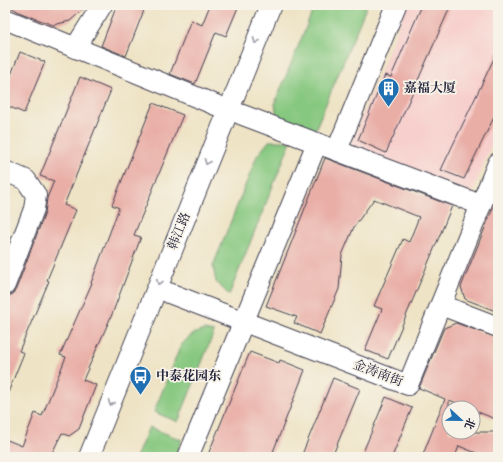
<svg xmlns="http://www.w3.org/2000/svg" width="503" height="462" font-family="'IM FELL Double Pica','Noto Serif SC',serif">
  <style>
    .built { fill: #f7d0cd }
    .green { fill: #87c880; stroke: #54755e }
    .building { fill: #e9afa7 }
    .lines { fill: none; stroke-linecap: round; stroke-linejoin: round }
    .minor-casing { stroke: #413f50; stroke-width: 22 }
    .minor { stroke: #fff; stroke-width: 20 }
    .oneway { stroke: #9c9ca7 }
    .labels { text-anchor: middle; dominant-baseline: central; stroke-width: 3.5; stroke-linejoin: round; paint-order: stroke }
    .poi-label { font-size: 13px; font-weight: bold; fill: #22223b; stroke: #f7f3e8; text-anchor: start }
    .street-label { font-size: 13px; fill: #22223b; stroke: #f7f3e8 }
  </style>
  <rect width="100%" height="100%" fill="#f7f3e8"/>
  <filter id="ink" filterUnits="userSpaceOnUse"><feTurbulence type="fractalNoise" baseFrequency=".025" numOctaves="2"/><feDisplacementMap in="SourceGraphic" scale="8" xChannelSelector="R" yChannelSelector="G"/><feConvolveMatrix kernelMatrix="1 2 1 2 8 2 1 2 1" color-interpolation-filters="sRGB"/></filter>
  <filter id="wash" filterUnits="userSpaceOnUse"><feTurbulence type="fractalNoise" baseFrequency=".012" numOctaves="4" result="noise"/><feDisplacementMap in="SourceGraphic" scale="16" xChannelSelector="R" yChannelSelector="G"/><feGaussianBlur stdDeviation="0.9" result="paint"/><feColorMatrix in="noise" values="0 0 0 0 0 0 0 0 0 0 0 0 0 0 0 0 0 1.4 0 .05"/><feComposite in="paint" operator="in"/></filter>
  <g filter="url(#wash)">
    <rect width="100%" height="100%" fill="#eee3c5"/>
    <polygon class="built" points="407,5 498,5 498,128 472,193 350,146"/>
    <g class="green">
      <polygon points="315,5 367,5 313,135 277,120 275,103"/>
      <polygon points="269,141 291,141 229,295 216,282 213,266 257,156"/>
      <path d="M 204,330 L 214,332 L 178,422 L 154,412 L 180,347 C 187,338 193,333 204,330 Z"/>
      <polygon points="149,427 182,440 175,457 136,457"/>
    </g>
    <g id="blocks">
      <g class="building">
        <polygon points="7,5 88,5 70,21 53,25 21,13"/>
        <polygon points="117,5 146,5 126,56 101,46"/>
        <polygon points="210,5 239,5 226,36 216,32 195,84 170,74 191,20 202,25"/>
        <polygon points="422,5 451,5 386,153 358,140 385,75 391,77"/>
        <polygon points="498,50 498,109 464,179 441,170"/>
        <polygon points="20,52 45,62 24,113 5,105 5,90"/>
        <polygon points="80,77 111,90 64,205 76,210 47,280 49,281 19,351 24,353 5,400 5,304 8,296 13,294 16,289 45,213 47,198 54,181 40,176"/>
        <polygon points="153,103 183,115 134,235 141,237 113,312 83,380 96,385 79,429 69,436 62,433 50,457 5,457 5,439 22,446 35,413 42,416 66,357 60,355 92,283 91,283 119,208 112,205"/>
        <polygon points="325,158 452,206 388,359 365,350 382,309 374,306 403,239 409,242 419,217 374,199 354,227 342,255 339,289 320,334 294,323 297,317 266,306"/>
        <polygon points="497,198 498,198 498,312 465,299 461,287"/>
        <polygon points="456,323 498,338 498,420 473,410 473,408 469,408 449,400 449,432 498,432 498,457 486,457 459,446 455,457 422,457 445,399 419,388 444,328"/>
        <polygon points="250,352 279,363 280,360 305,370 271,457 207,457"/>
        <polygon points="333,378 360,389 332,457 301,457"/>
        <polygon points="386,397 412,408 392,457 361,457"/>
      </g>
    </g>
  </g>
  <g filter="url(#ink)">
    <use href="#blocks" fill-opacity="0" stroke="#413f50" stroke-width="1"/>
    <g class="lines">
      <defs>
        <g id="minor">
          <polyline points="5,19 228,110"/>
          <polyline points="75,48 102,5"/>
          <polyline points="240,114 481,205"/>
          <polyline points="337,150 396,5"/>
          <polyline points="5,171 26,180 36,195 34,209 5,285"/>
          <polyline points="169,293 408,385 498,163"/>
          <polyline points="441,305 498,327"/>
          <polyline points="89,457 271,5"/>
          <polyline points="188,457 317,143"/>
        </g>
      </defs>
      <use href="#minor" class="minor-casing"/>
      <use href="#minor" class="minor"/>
    </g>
    <defs><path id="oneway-chevron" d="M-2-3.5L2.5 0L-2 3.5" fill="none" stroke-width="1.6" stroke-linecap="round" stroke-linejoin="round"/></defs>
    <g class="oneway">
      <use href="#oneway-chevron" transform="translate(256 41) rotate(112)"/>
      <use href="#oneway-chevron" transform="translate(207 162) rotate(112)"/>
      <use href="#oneway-chevron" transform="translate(159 282) rotate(112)"/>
      <use href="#oneway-chevron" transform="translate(111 403) rotate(112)"/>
    </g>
  </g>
  <defs>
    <symbol id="building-pin" viewBox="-11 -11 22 30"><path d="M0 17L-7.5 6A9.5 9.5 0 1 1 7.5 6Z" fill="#1f6fb2" stroke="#f7f3e8"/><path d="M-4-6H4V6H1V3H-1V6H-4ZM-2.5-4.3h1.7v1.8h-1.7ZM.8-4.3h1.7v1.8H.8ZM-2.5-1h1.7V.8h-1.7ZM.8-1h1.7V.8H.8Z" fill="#fff"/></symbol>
    <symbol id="bus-pin" viewBox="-11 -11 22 30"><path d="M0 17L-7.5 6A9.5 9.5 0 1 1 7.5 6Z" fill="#1f6fb2" stroke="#f7f3e8"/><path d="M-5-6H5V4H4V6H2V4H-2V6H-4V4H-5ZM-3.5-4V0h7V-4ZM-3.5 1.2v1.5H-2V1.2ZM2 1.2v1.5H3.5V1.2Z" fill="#fff"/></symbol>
  </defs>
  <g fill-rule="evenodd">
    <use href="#building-pin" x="376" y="76" width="25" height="34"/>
    <use href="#bus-pin" x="128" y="364" width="25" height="34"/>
  </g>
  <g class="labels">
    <g class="poi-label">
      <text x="404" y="88">嘉福大厦</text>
      <text x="156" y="376">中泰花园东</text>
    </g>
    <g class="street-label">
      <text transform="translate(179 231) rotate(-68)">韩江路</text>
      <text transform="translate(378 373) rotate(21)">金涛南街</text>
    </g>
  </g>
  <rect width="503" height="462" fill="none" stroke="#f7f3e8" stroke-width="20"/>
  <g transform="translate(461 420) rotate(112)"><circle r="19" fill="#f7f3e8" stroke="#a29fa3"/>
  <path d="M0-3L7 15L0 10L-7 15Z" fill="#1f6fb2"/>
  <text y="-6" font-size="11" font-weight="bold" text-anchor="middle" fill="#22223b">北</text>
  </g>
</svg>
